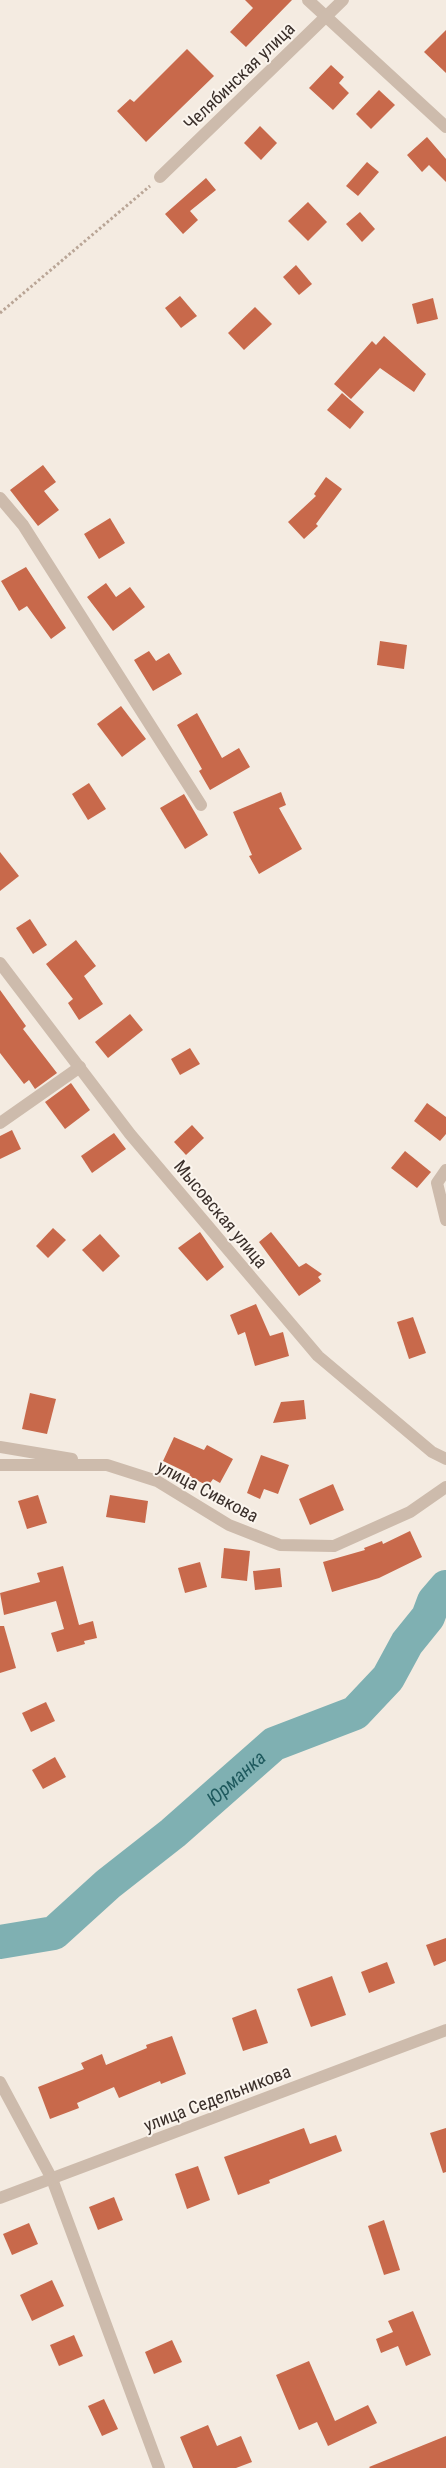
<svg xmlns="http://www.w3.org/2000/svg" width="446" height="2468" font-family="'Roboto Condensed',sans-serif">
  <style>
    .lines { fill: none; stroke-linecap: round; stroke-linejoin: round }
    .river { stroke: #7fb0b2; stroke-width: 34 }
    .building { fill: #c8694b }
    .path { stroke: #b9a596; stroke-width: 3; stroke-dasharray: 2.5 2.5; stroke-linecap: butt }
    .minor { stroke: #cdbbac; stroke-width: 12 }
    .labels { text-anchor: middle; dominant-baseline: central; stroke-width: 4; stroke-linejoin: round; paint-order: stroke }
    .street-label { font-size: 18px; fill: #3b302b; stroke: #fbf5ee }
    .water-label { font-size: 19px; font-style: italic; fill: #1f5a5e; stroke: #fbf5ee }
  </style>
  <rect width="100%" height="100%" fill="#f4ebe1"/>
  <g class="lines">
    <path class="river" id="s1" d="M 0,1942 L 54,1933 L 108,1884 L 173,1833 L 274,1744 L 355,1713 L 388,1678 L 407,1643 L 428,1617 L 434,1601 L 446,1587"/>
  </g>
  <g class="building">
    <polygon points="245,0 292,0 246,47 230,32 253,8"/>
    <polygon points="446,30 446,73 424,52"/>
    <polygon points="187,49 214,76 146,142 117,111 130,99 134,102"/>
    <polygon points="331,65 344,77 339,83 349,93 333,110 309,88"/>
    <polygon points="379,90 395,105 371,129 356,114"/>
    <polygon points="260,126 277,143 261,160 244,143"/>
    <polygon points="427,137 446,159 446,182 429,165 422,172 407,155"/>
    <polygon points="367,162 379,172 358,196 346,186"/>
    <polygon points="206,178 216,190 190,211 198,220 183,234 165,214"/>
    <polygon points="308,202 327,222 308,241 288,221"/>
    <polygon points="360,212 375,229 362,242 346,224"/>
    <polygon points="296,265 312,284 299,295 283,277"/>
    <polygon points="180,296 197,316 181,328 165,308"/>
    <polygon points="433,298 438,319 417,324 412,304"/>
    <polygon points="255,307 272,324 244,350 228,333"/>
    <polygon points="384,336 426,374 414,392 380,368 351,399 334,384 372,341 376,345"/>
    <polygon points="342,393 364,412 350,429 327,410"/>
    <polygon points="43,465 56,482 44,491 59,510 38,526 10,490"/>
    <polygon points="326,477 342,489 316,524 318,526 304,539 288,522 316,496 314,494"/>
    <polygon points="110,518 125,543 99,559 84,534"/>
    <polygon points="26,567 66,628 51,639 27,606 19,611 1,581"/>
    <polygon points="106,583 116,597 130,587 145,607 113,631 87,597"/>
    <polygon points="380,641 407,645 404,669 377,665"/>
    <polygon points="149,651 156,661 169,653 182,674 153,691 134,660"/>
    <polygon points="121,706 146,739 122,757 97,724"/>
    <polygon points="197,713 222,758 239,748 250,767 210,790 199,771 202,769 177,725"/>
    <polygon points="89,783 106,809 88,820 72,794"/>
    <polygon points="281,792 286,805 279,808 302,849 259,874 249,856 252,855 233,812"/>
    <polygon points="184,794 208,835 185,849 160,808"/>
    <polygon points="0,852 19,876 0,891"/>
    <polygon points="30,919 47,945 33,954 16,928"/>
    <polygon points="76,940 96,966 84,976 103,1004 79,1020 68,1003 73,999 46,964"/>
    <polygon points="0,990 26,1026 23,1029 57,1073 35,1089 29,1080 24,1084 0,1053"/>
    <polygon points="130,1014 143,1030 108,1058 95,1042"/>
    <polygon points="190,1048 200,1064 180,1075 171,1059"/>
    <polygon points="71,1083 90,1110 65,1129 45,1102"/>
    <polygon points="427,1103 446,1117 446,1134 440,1141 414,1121"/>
    <polygon points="192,1125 204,1138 186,1155 174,1142"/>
    <polygon points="12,1130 21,1149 0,1159 0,1136"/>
    <polygon points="114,1133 126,1149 92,1173 81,1156"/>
    <polygon points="405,1151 431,1172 417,1188 391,1168"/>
    <polygon points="53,1228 66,1240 48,1258 36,1246"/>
    <polygon points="200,1232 224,1267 207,1281 178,1248"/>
    <polygon points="271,1232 299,1267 306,1263 322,1274 318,1277 321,1281 299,1296 259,1242"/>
    <polygon points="100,1234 120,1256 103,1272 82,1250"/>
    <polygon points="256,1304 270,1336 283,1332 289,1356 255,1366 245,1332 238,1335 230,1315"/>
    <polygon points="413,1317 426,1353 409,1359 397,1322"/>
    <polygon points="30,1393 56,1399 47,1434 22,1429"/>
    <polygon points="304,1400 306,1419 273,1423 281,1402"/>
    <polygon points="174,1437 204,1450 207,1445 233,1459 220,1483 213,1479 208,1486 189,1476 190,1474 163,1461"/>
    <polygon points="261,1455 289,1465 278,1494 264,1489 260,1499 247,1493"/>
    <polygon points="333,1484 344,1510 310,1525 299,1499"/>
    <polygon points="38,1495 47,1523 27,1529 18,1501"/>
    <polygon points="110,1495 148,1501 145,1523 106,1517"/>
    <polygon points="410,1531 422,1557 379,1578 332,1592 323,1562 365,1550 364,1548 382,1541 383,1544"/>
    <polygon points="224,1548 250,1551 247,1581 221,1578"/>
    <polygon points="200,1562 207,1587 185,1593 178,1568"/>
    <polygon points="63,1566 79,1625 93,1621 97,1638 84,1641 85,1644 57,1652 51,1633 64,1629 56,1601 4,1615 0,1593 40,1582 37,1573"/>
    <polygon points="280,1568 282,1587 255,1590 253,1571"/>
    <polygon points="0,1626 4,1626 16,1668 0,1673"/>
    <polygon points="46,1702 55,1721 31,1732 22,1713"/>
    <polygon points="55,1757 66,1777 43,1789 32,1770"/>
    <polygon points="446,1938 446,1961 434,1966 426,1945"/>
    <polygon points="387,1962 395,1983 369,1993 361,1972"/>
    <polygon points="332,1976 346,2015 311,2027 297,1989"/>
    <polygon points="256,2009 268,2043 243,2051 232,2018"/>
    <polygon points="172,2036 186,2074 161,2084 160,2081 119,2098 114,2087 77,2103 79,2108 50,2119 38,2087 84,2069 81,2063 102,2054 106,2065 147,2048 146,2045"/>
    <polygon points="304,2128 310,2144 336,2135 342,2151 269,2180 270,2183 238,2195 224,2157"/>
    <polygon points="446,2128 446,2172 443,2173 430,2133"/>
    <polygon points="198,2166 210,2200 187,2209 175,2174"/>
    <polygon points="114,2197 123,2220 98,2230 89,2207"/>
    <polygon points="384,2220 400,2270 384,2275 368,2226"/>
    <polygon points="29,2223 38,2244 12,2255 3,2234"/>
    <polygon points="52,2280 64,2306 32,2321 20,2295"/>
    <polygon points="413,2311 431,2355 406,2366 398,2346 381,2353 376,2339 393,2332 388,2321"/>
    <polygon points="74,2335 83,2356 59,2366 50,2345"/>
    <polygon points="172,2340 182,2362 154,2374 145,2352"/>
    <polygon points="309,2361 335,2421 368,2405 377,2423 328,2446 317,2422 299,2430 276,2375"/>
    <polygon points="104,2399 118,2429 102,2436 88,2406"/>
    <polygon points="208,2425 217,2446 241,2436 252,2462 236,2468 193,2468 180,2437"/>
    <polygon points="446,2436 446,2468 370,2468 369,2467"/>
  </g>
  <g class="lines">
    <polyline class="path" points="0,313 150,186"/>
    <g class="minor">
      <polyline points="308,0 446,127"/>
      <polyline points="160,177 343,0"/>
      <polyline points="0,498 23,525 201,805"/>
      <polyline points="0,963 130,1134 318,1356 432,1452 446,1459"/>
      <polyline points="0,1123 80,1067"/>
      <polyline points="446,1170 437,1183 446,1220"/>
      <polyline points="0,1447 72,1459"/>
      <polyline points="0,1465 107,1465 157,1481 229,1525 280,1545 334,1546 410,1512 446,1487"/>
      <polyline points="0,2082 52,2179 159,2468"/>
      <polyline points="0,2198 446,2030"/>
    </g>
  </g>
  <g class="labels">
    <g class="street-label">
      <text transform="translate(239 76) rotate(-44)">Челябинская улица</text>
      <text transform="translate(221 1214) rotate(50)">Мысовская улица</text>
      <text transform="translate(208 1491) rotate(28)">улица Сивкова</text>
      <text transform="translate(217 2098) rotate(-21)">улица Седельникова</text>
    </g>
    <g class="water-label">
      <text stroke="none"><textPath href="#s1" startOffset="294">Юрманка</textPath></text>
    </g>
  </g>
</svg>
